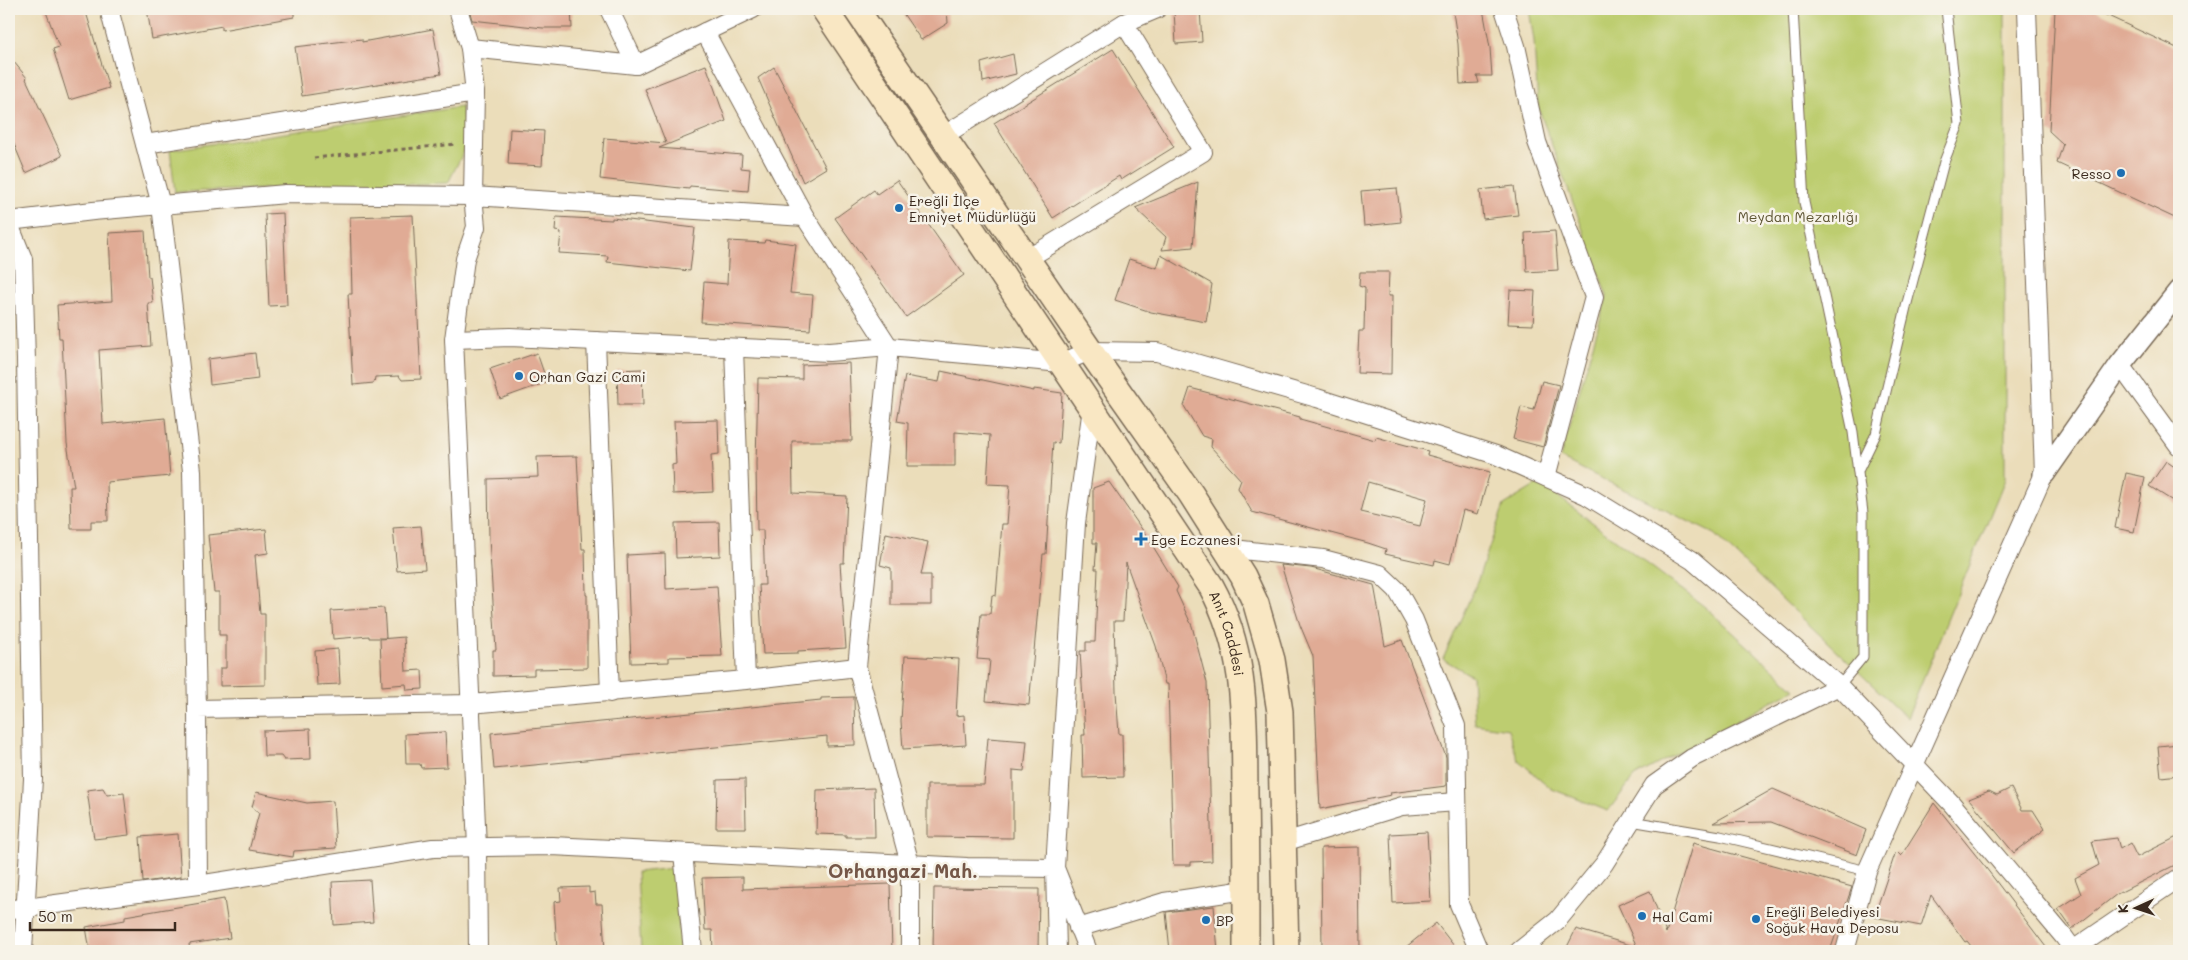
<svg xmlns="http://www.w3.org/2000/svg" width="2188" height="960" font-family="Mali,sans-serif">
  <style>
    .green { fill: #bdcd70; stroke: #7c7c47 }
    .building { fill: #e0ab95; fill-rule: evenodd }
    .lines { fill: none; stroke-linecap: round; stroke-linejoin: round }
    .service-casing { stroke: #796955; stroke-width: 11 }
    .minor-casing { stroke: #796955; stroke-width: 20 }
    .tertiary-casing { stroke: #796955; stroke-width: 24 }
    .secondary-casing { stroke: #796955; stroke-width: 28 }
    .path { stroke: #796955; stroke-width: 3; stroke-dasharray: 4 4; stroke-linecap: butt }
    .service { stroke: #fff; stroke-width: 9 }
    .minor { stroke: #fff; stroke-width: 18 }
    .tertiary { stroke: #fff; stroke-width: 21 }
    .secondary { stroke: #f9e7c3; stroke-width: 25 }
    .poi-dot { fill: #1f6fb2; stroke: #f7f3e8; stroke-width: 2 }
    .labels { text-anchor: middle; dominant-baseline: central; stroke-width: 5; stroke-linejoin: round; paint-order: stroke }
    .poi-label { font-size: 14px; fill: #3b2a1e; stroke: #f7f3e8; text-anchor: start }
    .park-label { font-size: 14px; fill: #5c5332; stroke: #f7f3e8 }
    .street-label { font-size: 14px; fill: #3b2a1e; stroke: #f7f3e8 }
    .district-label { font-size: 19px; font-weight: bold; fill: #755748; stroke: #f7f3e8 }
  </style>
  <rect width="100%" height="100%" fill="#f7f3e8"/>
  <filter id="ink" filterUnits="userSpaceOnUse"><feTurbulence type="fractalNoise" baseFrequency=".02" numOctaves="2"/><feDisplacementMap in="SourceGraphic" scale="10" xChannelSelector="R" yChannelSelector="G"/><feConvolveMatrix kernelMatrix="1 2 1 2 8 2 1 2 1" color-interpolation-filters="sRGB"/></filter>
  <filter id="wash" filterUnits="userSpaceOnUse"><feTurbulence type="fractalNoise" baseFrequency=".0096" numOctaves="4" result="noise"/><feDisplacementMap in="SourceGraphic" scale="20" xChannelSelector="R" yChannelSelector="G"/><feGaussianBlur stdDeviation="1.12" result="paint"/><feColorMatrix in="noise" values="0 0 0 0 0 0 0 0 0 0 0 0 0 0 0 0 0 1.4 0 .05"/><feComposite in="paint" operator="in"/></filter>
  <g filter="url(#wash)">
    <rect width="100%" height="100%" fill="#ebddba"/>
    <g class="green">
      <polygon points="1529,9 2005,9 2005,479 1907,718 1714,534 1560,458 1607,296 1538,107 1534,41"/>
      <polygon points="461,107 468,143 448,183 175,192 170,150"/>
      <polygon points="1540,483 1705,607 1795,689 1634,777 1608,811 1552,789 1518,760 1508,729 1475,724 1472,676 1443,659 1476,585 1504,505"/>
      <polygon points="674,868 681,951 641,951 637,872"/>
    </g>
    <g id="blocks">
      <g class="building">
        <polygon points="45,9 85,9 109,88 69,100 53,49 59,47"/>
        <polygon points="147,9 294,9 294,17 222,30 222,26 152,39"/>
        <polygon points="469,9 571,9 572,28 543,28 472,20"/>
        <polygon points="900,9 947,9 948,23 921,40"/>
        <polygon points="1200,9 1202,42 1176,44 1174,11"/>
        <polygon points="1472,9 1483,9 1490,48 1492,76 1477,76 1479,83 1460,84 1458,44 1453,12"/>
        <polygon points="2055,9 2093,9 2179,49 2179,220 2057,163 2063,144 2049,131"/>
        <polygon points="433,29 441,74 302,96 295,47 362,39 362,42"/>
        <polygon points="1113,49 1174,147 1121,180 1119,176 1053,218 994,123"/>
        <polygon points="1013,54 1016,74 983,82 981,63"/>
        <polygon points="9,56 27,78 26,79 62,156 26,173 9,132"/>
        <polygon points="706,65 726,121 659,148 742,155 741,168 750,169 748,191 690,186 689,189 600,179 604,138 666,143 645,89"/>
        <polygon points="774,67 826,168 803,182 758,78"/>
        <polygon points="510,129 544,131 542,166 508,164"/>
        <polygon points="897,180 964,275 906,317 835,218 874,190 877,194"/>
        <polygon points="1198,182 1193,247 1162,250 1166,237 1135,208"/>
        <polygon points="1514,186 1518,215 1483,219 1480,190"/>
        <polygon points="1397,188 1401,222 1364,226 1361,191"/>
        <polygon points="283,213 287,305 269,306 265,214"/>
        <polygon points="413,215 421,379 402,380 399,376 375,377 374,383 353,385 348,294 352,294 350,217"/>
        <polygon points="556,217 612,220 612,218 695,228 690,271 607,262 608,256 559,253 561,232 555,231"/>
        <polygon points="145,231 148,277 150,277 153,303 148,303 151,346 99,350 103,424 165,418 170,476 107,482 108,521 91,521 91,529 71,529 70,487 74,487 67,443 62,338 59,338 57,305 112,301 109,233"/>
        <polygon points="1555,231 1558,270 1527,272 1525,233"/>
        <polygon points="765,240 796,244 790,293 813,295 810,330 701,322 704,282 727,284 729,241 764,243"/>
        <polygon points="1161,255 1212,284 1206,322 1151,312 1115,300 1129,259 1157,268"/>
        <polygon points="1360,272 1389,272 1388,296 1392,296 1391,374 1357,373 1359,331 1364,331 1365,288 1359,286"/>
        <polygon points="1510,290 1535,291 1533,325 1508,324"/>
        <polygon points="255,353 258,379 210,385 208,359"/>
        <polygon points="537,353 547,382 500,399 490,369"/>
        <polygon points="849,363 852,441 792,441 793,493 847,496 844,563 840,563 846,648 798,651 798,653 763,654 759,585 765,585 763,530 757,530 756,464 758,378 802,379 802,365"/>
        <polygon points="642,369 643,405 618,405 617,370"/>
        <polygon points="941,371 1034,391 1034,389 1062,393 1059,443 1053,442 1046,554 1043,554 1029,705 986,701 990,660 977,659 981,614 990,614 992,595 996,596 1002,524 1007,524 1010,485 987,484 990,435 955,432 955,466 907,466 908,423 897,421 905,376 939,382"/>
        <polygon points="1542,381 1559,385 1543,447 1513,439 1521,407 1534,410"/>
        <path d="M 1190,388 L 1300,417 L 1300,419 L 1375,440 L 1376,437 L 1428,451 L 1427,455 L 1490,472 L 1478,514 L 1463,510 L 1450,564 L 1435,560 L 1434,565 L 1385,554 L 1386,549 L 1368,543 L 1252,512 L 1238,488 L 1241,480 L 1211,447 L 1212,439 L 1202,436 L 1184,406 ZM 1368,482 L 1427,499 L 1420,526 L 1360,512 Z"/>
        <polygon points="718,420 719,454 711,455 713,492 673,494 672,465 676,464 674,421"/>
        <polygon points="577,456 582,549 585,549 586,595 587,595 587,668 534,669 534,675 493,676 493,650 496,650 489,538 488,479 538,477 537,457"/>
        <polygon points="2166,461 2179,470 2179,505 2149,486"/>
        <polygon points="2126,473 2145,477 2134,532 2115,528"/>
        <polygon points="1109,482 1146,535 1178,587 1176,591 1192,626 1207,683 1212,861 1191,862 1191,865 1173,865 1168,684 1165,684 1156,646 1126,563 1123,621 1114,621 1116,692 1119,734 1122,734 1123,777 1083,778 1082,735 1085,735 1080,651 1086,651 1086,642 1095,642 1098,569 1095,569 1097,543 1093,543 1093,488"/>
        <polygon points="719,522 720,556 676,558 675,523"/>
        <polygon points="421,526 425,569 397,571 393,528"/>
        <polygon points="266,529 268,553 255,555 260,614 265,614 265,685 220,686 220,668 226,668 226,635 219,635 219,592 214,592 208,535"/>
        <polygon points="886,533 928,542 921,575 931,575 931,605 891,605 891,568 880,565"/>
        <polygon points="665,553 666,589 717,586 722,656 669,657 669,662 631,663 627,555"/>
        <polygon points="1281,565 1311,568 1374,585 1385,646 1402,640 1446,757 1446,786 1390,793 1391,795 1320,809 1313,656 1300,625"/>
        <polygon points="384,608 386,638 369,638 369,636 333,639 331,611"/>
        <polygon points="404,637 406,671 422,670 423,689 407,690 406,684 382,686 380,639"/>
        <polygon points="338,649 340,684 317,685 315,651"/>
        <polygon points="905,656 959,659 956,716 964,715 966,745 903,749 901,721"/>
        <polygon points="854,697 855,745 827,746 827,736 494,769 491,733 821,700 821,698"/>
        <polygon points="310,729 311,759 284,760 281,756 264,756 263,731"/>
        <polygon points="445,732 447,767 421,768 420,764 406,764 405,734"/>
        <polygon points="988,738 1027,741 1024,771 1013,770 1013,838 927,837 927,785 984,785"/>
        <polygon points="2179,744 2179,775 2161,777 2158,746"/>
        <polygon points="745,779 746,828 716,828 717,780"/>
        <polygon points="103,788 107,795 124,793 129,835 94,839 87,790"/>
        <polygon points="874,788 875,837 846,837 846,835 816,834 817,790"/>
        <polygon points="2011,788 2022,810 2033,810 2045,829 2014,853 1969,799 1989,791 1997,795"/>
        <polygon points="1773,789 1866,830 1857,855 1771,822 1713,823"/>
        <polygon points="256,792 307,803 333,801 336,848 294,851 293,857 249,850 259,813 252,807"/>
        <polygon points="1934,803 1986,868 2049,951 1975,951 1967,941 1965,942 1931,895 1921,926 1874,917 1896,851 1901,856"/>
        <polygon points="1427,832 1431,901 1393,903 1390,834"/>
        <polygon points="178,834 181,877 143,882 140,837"/>
        <polygon points="2179,836 2179,863 2117,894 2072,929 2058,909 2081,894 2075,878 2099,865 2092,841 2117,838 2120,849 2130,843 2137,857"/>
        <polygon points="1693,843 1852,887 1830,951 1639,951 1638,948 1637,951 1565,951 1576,929 1637,947 1618,905 1650,891 1666,933"/>
        <polygon points="1359,847 1360,951 1322,951 1321,848"/>
        <polygon points="743,877 743,889 890,884 892,951 713,951 712,930 705,930 702,878"/>
        <polygon points="370,880 373,922 334,925 332,882"/>
        <polygon points="589,887 589,893 595,892 596,904 602,904 605,951 557,951 554,902 561,901 560,888"/>
        <polygon points="934,888 1039,889 1038,951 933,951"/>
        <polygon points="224,899 230,938 189,944 190,951 90,951 86,927 125,920 125,916"/>
        <polygon points="1214,906 1218,951 1170,951 1166,912"/>
        <polygon points="1436,923 1458,951 1401,951"/>
      </g>
    </g>
  </g>
  <g filter="url(#ink)">
    <use href="#blocks" fill-opacity="0" stroke="#796955" stroke-width="1"/>
    <g class="lines">
      <defs>
        <g id="service">
          <polyline points="1793,9 1804,202 1853,432 1863,513 1863,657 1839,686"/>
          <polyline points="1858,471 1876,434 1906,307 1944,162 1959,124 1946,9"/>
          <polyline points="1631,821 1720,836 1867,871"/>
        </g>
        <g id="minor">
          <polyline points="109,9 161,205 192,471 197,709"/>
          <polyline points="458,9 470,48 475,93 473,196 476,227 465,259 454,339 477,847 478,951"/>
          <polyline points="609,9 636,65"/>
          <polyline points="1504,9 1516,46 1537,142 1594,297 1546,477"/>
          <polyline points="1124,23 1157,9"/>
          <polyline points="705,32 805,217 889,347 857,667 910,864 910,951"/>
          <polyline points="470,48 636,65 753,9"/>
          <polyline points="943,136 1124,23 1203,152 1027,259"/>
          <polyline points="145,144 475,93"/>
          <polyline points="9,221 93,211 286,194 473,196 805,217"/>
          <polyline points="9,224 23,259 26,360 33,779 23,951"/>
          <polyline points="454,339 510,337 829,352 889,347 1061,363 1090,351 1157,352 1317,398 1496,455 1586,495 1692,560 1839,686 1952,804 2064,937 2074,951"/>
          <polyline points="596,341 610,693"/>
          <polyline points="734,348 746,680"/>
          <polyline points="2120,365 2179,446"/>
          <polyline points="1225,548 1323,559 1380,574 1397,590 1414,620 1456,726 1459,904 1479,951"/>
          <polyline points="1284,842 1402,806 1457,802"/>
          <polyline points="683,853 693,951"/>
          <polyline points="198,885 197,709 470,704 746,680 857,667"/>
          <polyline points="9,909 26,908 198,885 433,848 552,846 967,867 1055,868 1057,951"/>
          <polyline points="1078,928 1164,902 1246,890"/>
          <polyline points="2073,950 2179,878"/>
          <polyline points="1088,951 1055,868 1076,523 1092,408"/>
          <polyline points="1519,951 1558,920 1604,864 1654,785 1692,758 1839,686"/>
          <polyline points="1845,951 1867,871 2044,474 2027,9"/>
        </g>
        <polyline id="tertiary" points="2044,474 2120,365 2179,291"/>
        <g id="secondary">
          <path id="s1" d="M 824,9 L 1211,586 C 1248,653 1244,721 1245,795 C 1246,847 1246,899 1246,951"/>
          <polyline points="856,9 1090,351 1191,494 1243,576 1256,604 1272,660 1280,712 1286,951"/>
        </g>
      </defs>
      <use href="#service" class="service-casing"/>
      <use href="#minor" class="minor-casing"/>
      <use href="#tertiary" class="tertiary-casing"/>
      <use href="#secondary" class="secondary-casing"/>
      <polyline class="path" points="314,158 456,144"/>
      <use href="#service" class="service"/>
      <use href="#minor" class="minor"/>
      <use href="#tertiary" class="tertiary"/>
      <use href="#secondary" class="secondary"/>
    </g>
  </g>
  <g class="poi-dot">
    <circle cx="2121" cy="173" r="5"/>
    <circle cx="899" cy="208" r="5"/>
    <circle cx="519" cy="376" r="5"/>
    <path d="M1138.5 531.5h5v5h5v5h-5v5h-5v-5h-5v-5h5z"/>
    <circle cx="1642" cy="916" r="5"/>
    <circle cx="1756" cy="919" r="5"/>
    <circle cx="1206" cy="920" r="5"/>
  </g>
  <g class="labels">
    <g class="poi-label">
      <text x="2111" y="173" text-anchor="end">Resso</text>
      <text x="909" y="200">Ereğli İlçe<tspan x="909" dy="16">Emniyet Müdürlüğü</tspan></text>
      <text x="529" y="376">Orhan Gazi Cami</text>
      <text x="1151" y="539">Ege Eczanesi</text>
      <text x="1766" y="911">Ereğli Belediyesi<tspan x="1766" dy="16">Soğuk Hava Deposu</tspan></text>
      <text x="1652" y="916">Hal Cami</text>
      <text x="1216" y="920">BP</text>
    </g>
    <g class="park-label">
      <text x="1798" y="216">Meydan Mezarlığı</text>
    </g>
    <g class="street-label">
      <text stroke="none"><textPath href="#s1" startOffset="745">Anıt Caddesi</textPath></text>
    </g>
    <g class="district-label">
      <text x="903" y="870">Orhangazi Mah.</text>
    </g>
  </g>
  <rect width="2188" height="960" fill="none" stroke="#f7f3e8" stroke-width="30"/>
  <g transform="translate(2136 908) rotate(267)" stroke="#f7f3e8" stroke-width="4" paint-order="stroke">
  <path d="M0-4L9 19L0 12L-9 19Z" fill="#3b2a1e"/>
  <text y="-8" font-size="14" font-weight="bold" text-anchor="middle" fill="#3b2a1e">K</text>
  </g>
  <path d="M30 922v8h145v-8" fill="none" stroke="#3b2a1e" stroke-width="2.5"/>
  <text x="38" y="922" font-size="15" fill="#3b2a1e" stroke="#f7f3e8" stroke-width="4" paint-order="stroke">50 m</text>
</svg>
